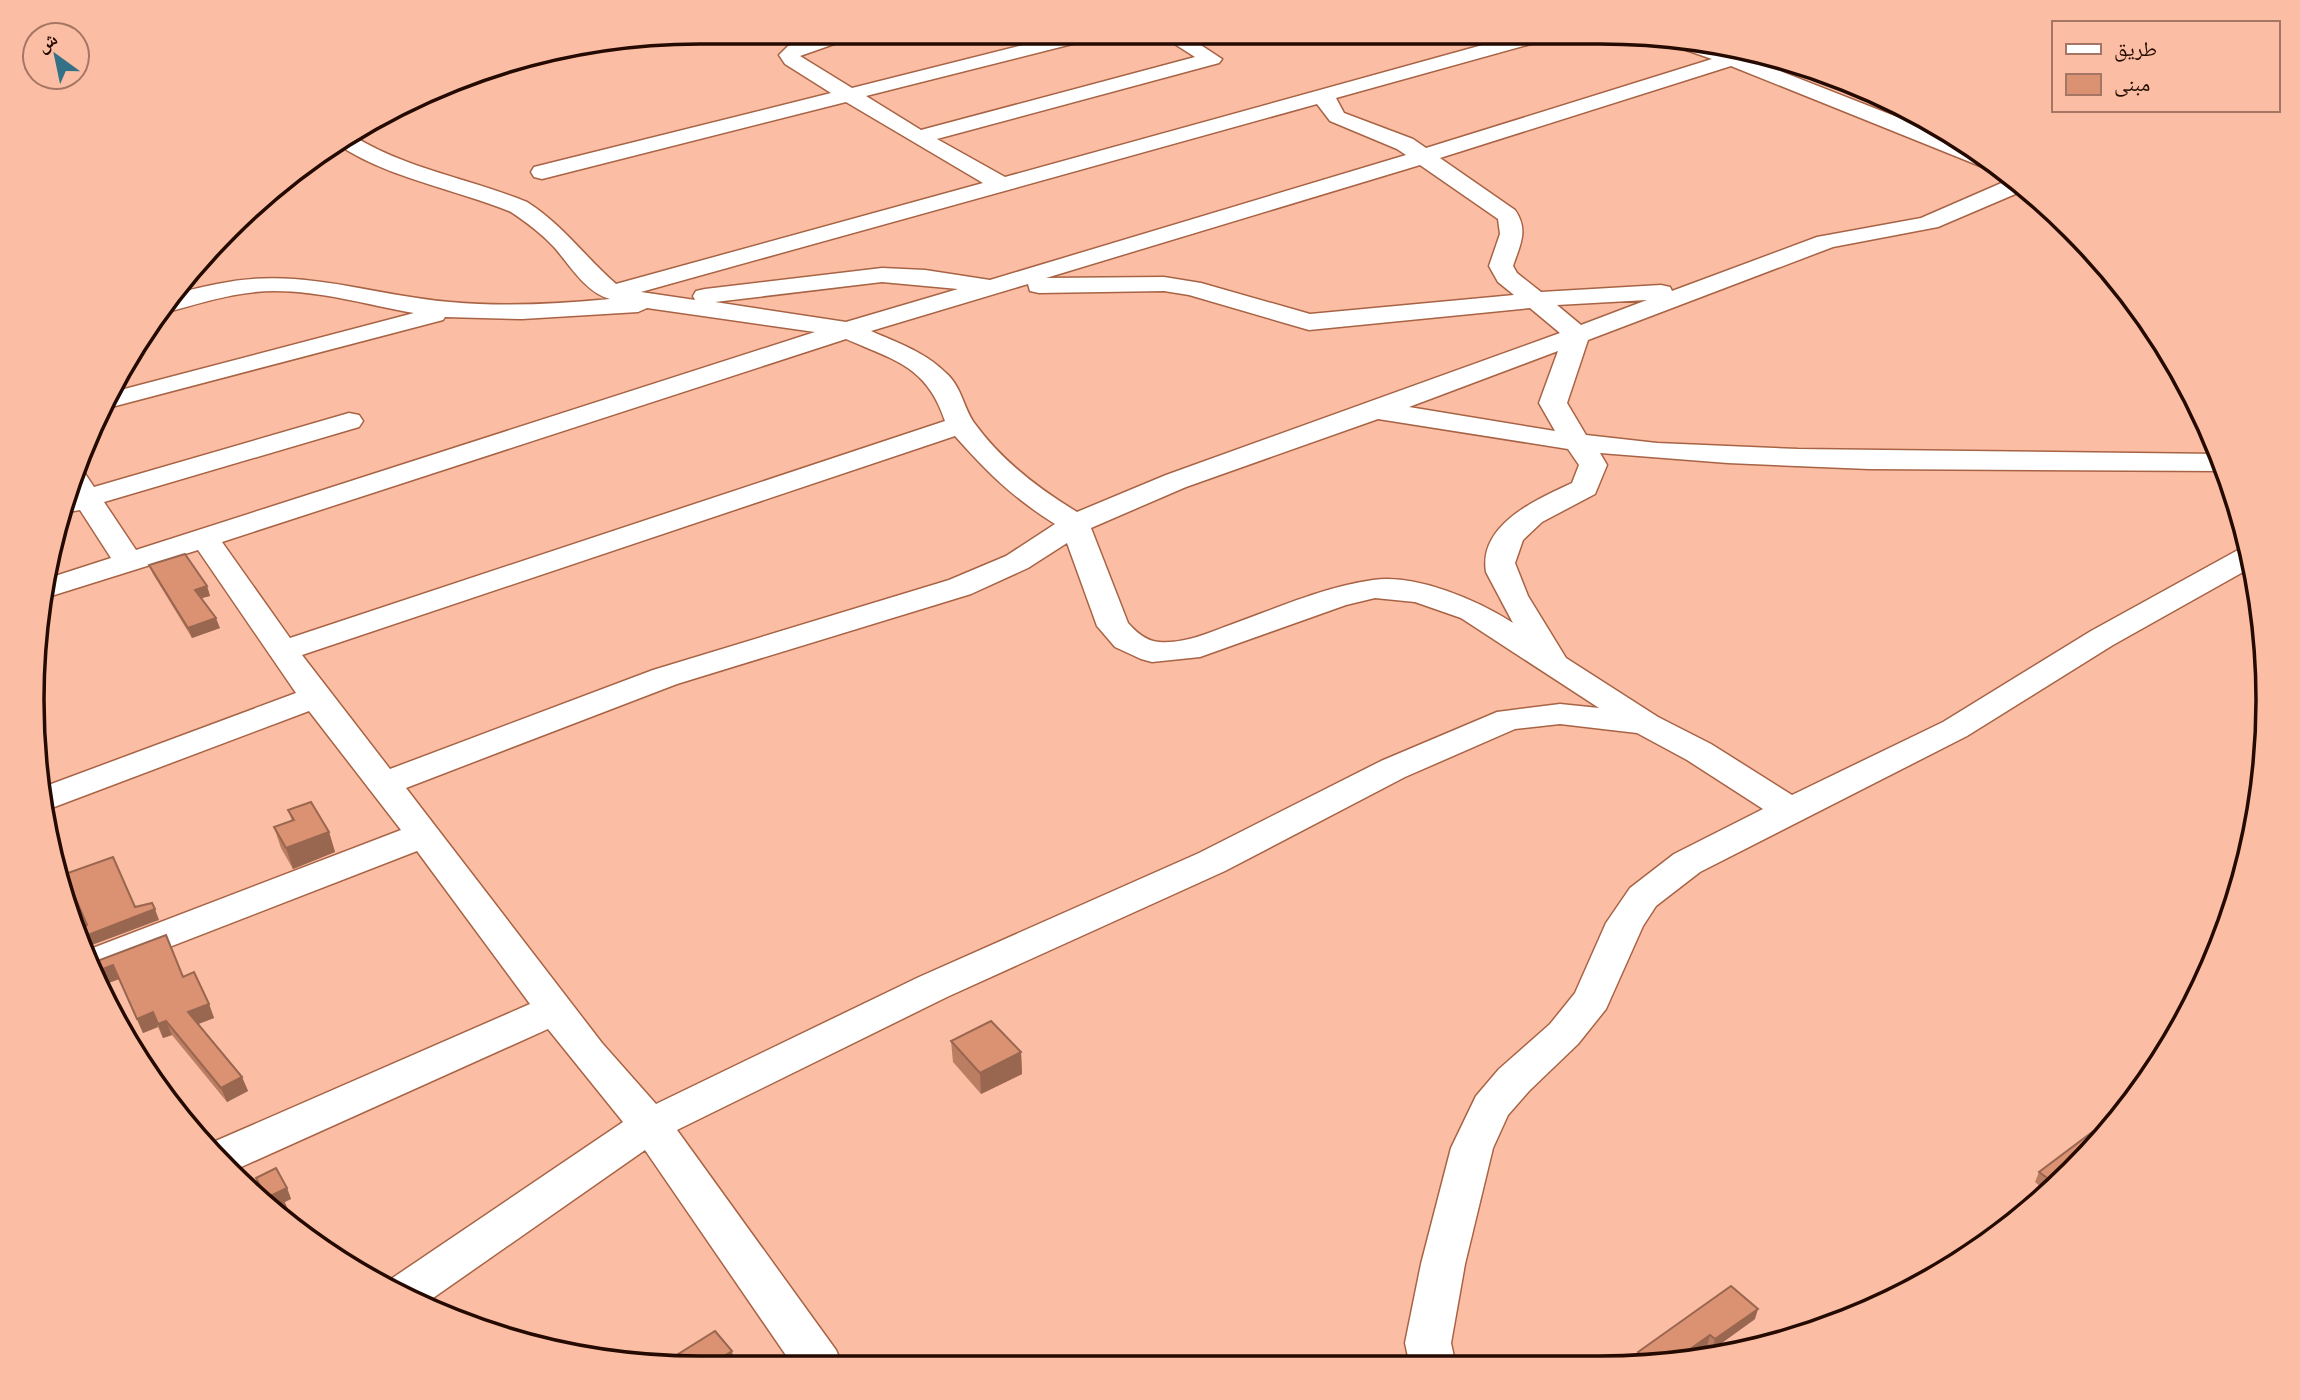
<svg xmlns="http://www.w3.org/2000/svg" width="2300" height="1400" font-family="'Titillium Web','Noto Naskh Arabic',sans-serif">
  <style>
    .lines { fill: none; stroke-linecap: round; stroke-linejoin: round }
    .minor-casing { stroke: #a86345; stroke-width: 3 }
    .minor { fill: #fff; fill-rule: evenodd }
    .wall { fill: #bc7e63 }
    .shaded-wall { fill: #996650 }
    .building { fill: #db9273; stroke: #996650; stroke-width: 2 }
    .rim { fill: none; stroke: #250a01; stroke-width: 3.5 }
  </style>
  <rect width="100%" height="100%" fill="#fbbea4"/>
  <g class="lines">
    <defs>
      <path id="minor" d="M 830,32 L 859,32 L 857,36 L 800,56 L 852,88 L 1067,34 L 1099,34 L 1096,38 L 866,96 L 921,130 L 1195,57 L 1159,34 L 1184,34 L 1222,59 L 1219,63 L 937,139 L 1005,177 L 1515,36 L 1547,36 L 1545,40 L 1336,98 L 1344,113 L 1413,139 L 1426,148 L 1712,59 L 1660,41 L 1657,37 L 1687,37 L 1739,55 L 1958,141 L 2006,169 L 1998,172 L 1990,170 L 1731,66 L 1440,158 L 1515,210 C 1529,230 1520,245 1513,266 L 1517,273 L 1541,292 L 1661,285 L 1670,287 L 1672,291 L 1817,237 L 1921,218 L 2013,178 L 2027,189 L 1938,227 L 1833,247 L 1588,340 L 1567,403 L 1586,435 L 1657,443 L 1798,449 L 2219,454 L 2226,471 L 1869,469 L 1728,463 L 1600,453 L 1607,465 L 1595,494 L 1542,522 L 1523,540 L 1515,563 L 1528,596 L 1566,658 L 1658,717 L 1711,744 L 1792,795 L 1943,722 L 2091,631 L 2238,550 L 2248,547 L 2252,567 L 2113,645 L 1967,736 L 1700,872 L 1656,906 L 1643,926 L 1606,1009 L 1578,1044 L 1529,1091 L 1508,1115 L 1493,1148 L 1465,1264 L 1451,1343 L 1456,1366 L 1410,1366 L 1405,1343 L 1421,1264 L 1451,1148 L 1476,1096 L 1499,1069 L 1550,1024 L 1575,993 L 1606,923 L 1630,888 L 1674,854 L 1763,809 L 1687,760 L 1637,733 L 1560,724 L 1515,729 L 1405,777 L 1225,871 L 947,997 L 677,1130 L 836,1350 L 842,1364 L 792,1364 L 645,1150 L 423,1305 L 386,1284 L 388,1281 L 623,1122 L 548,1029 L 239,1168 L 235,1169 L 211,1143 L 530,1004 L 417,851 L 97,975 L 85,951 L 401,830 L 309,711 L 49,809 L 46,786 L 296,693 L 198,550 L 48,597 L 52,577 L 111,558 L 80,510 L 62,513 L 65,495 L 70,494 L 67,485 L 76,467 L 82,469 L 94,487 L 349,413 L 359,415 L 363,421 L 359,427 L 104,502 L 136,550 L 815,332 L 647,308 L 638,312 L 522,319 L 445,317 L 443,320 L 104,409 L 113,392 L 414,313 C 368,305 321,291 274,291 C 237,291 202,303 167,312 L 161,310 C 181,289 190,290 217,284 C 299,266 369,295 450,302 C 503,307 557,304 610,299 C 586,293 569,264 554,247 C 541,233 526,222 511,212 C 458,190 385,177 339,145 L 355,137 C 407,169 471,179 527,202 C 562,224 585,257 616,284 L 983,183 L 846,102 L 542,179 L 534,177 L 531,172 L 534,167 L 831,93 L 785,64 L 779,55 L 788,46 ZM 1317,104 L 1330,121 L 1397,149 L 1406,155 L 990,280 L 925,270 L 882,268 L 705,289 L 696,291 L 693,296 L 695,300 L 641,292 ZM 1420,165 L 1498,219 L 1500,234 L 1489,266 L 1498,282 L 1514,295 L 1310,314 L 1201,283 L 1164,277 L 1046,278 ZM 882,282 L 958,289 L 846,322 L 715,302 ZM 1028,284 L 1030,291 L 1039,293 L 1164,291 L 1189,295 L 1309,330 L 1530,308 L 1560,333 L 1166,475 L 1077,512 C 1039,489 1002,461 975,424 C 964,410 962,387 946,373 C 925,352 898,343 871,331 ZM 1647,300 L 1581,325 L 1557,305 ZM 846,339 C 894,360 927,366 945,421 L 290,638 L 222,542 ZM 1558,351 L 1539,403 L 1555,431 L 1409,407 ZM 1378,419 L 1568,449 L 1579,465 L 1572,483 C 1538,499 1478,524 1486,572 L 1513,623 C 1477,600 1417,574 1373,580 C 1324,587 1277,608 1230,625 C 1208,633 1184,644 1159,642 C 1146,641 1136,632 1128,623 L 1091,528 L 1186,487 ZM 955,436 C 988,473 1012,497 1055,524 L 1006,556 L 949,580 L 653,670 L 390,769 L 302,655 ZM 1067,543 L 1097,626 L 1115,647 L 1141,659 L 1152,662 L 1200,657 L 1346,605 L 1375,598 L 1415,602 L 1461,618 L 1599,708 L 1560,704 L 1497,712 L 1381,761 L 1199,853 L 919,977 L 656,1104 L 602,1043 L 406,788 L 677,684 L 971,594 L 1028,568 Z"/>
    </defs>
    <use href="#minor" class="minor-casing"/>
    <use href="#minor" class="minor"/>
  </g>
  <g class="wall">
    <polygon points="149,565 207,586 210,596 202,598 220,628 192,638 153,574"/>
    <polygon points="288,810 329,832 335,852 293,869 281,848 274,827 292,821"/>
    <polygon points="97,961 183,977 209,1004 214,1018 198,1024 242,1077 248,1091 227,1102 172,1035 163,1038 158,1027 143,1033 119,979 106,984"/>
    <polygon points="951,1041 1021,1052 1022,1074 981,1094 953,1062"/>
    <polygon points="2104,1135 2049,1194 2035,1182 2039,1172"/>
    <polygon points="256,1178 287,1188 291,1199 272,1208 267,1203"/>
    <polygon points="1755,1319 1712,1350 1707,1346 1688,1360 1644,1367 1640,1367 1636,1363 1638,1352"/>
  </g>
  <g class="shaded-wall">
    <polygon points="207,586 210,596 198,599 195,590"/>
    <polygon points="216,618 220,628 192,638 188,628"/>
    <polygon points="329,832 335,852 293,869 286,848"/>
    <polygon points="155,909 159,920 92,945 88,935"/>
    <polygon points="113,965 119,979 106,984 100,970"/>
    <polygon points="209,1004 214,1018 193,1026 188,1012"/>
    <polygon points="153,1012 158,1027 143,1033 137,1019"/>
    <polygon points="166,1021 172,1035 163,1038 158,1024"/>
    <polygon points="1021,1052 1022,1074 981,1094 980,1073"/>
    <polygon points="242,1077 248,1091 227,1102 221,1088"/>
    <polygon points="287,1188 291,1199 272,1208 269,1204 266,1198"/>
    <polygon points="295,1226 298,1233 291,1228"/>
    <polygon points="1758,1309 1755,1319 1712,1350 1715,1339"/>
    <polygon points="1710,1335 1707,1346 1688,1360 1672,1362"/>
    <polygon points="732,1351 734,1362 732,1363 713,1363"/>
  </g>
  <g class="building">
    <polygon points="185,554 207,586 195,590 216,618 188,628 149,565"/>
    <polygon points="311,802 329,832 286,848 274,827 294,820 288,810"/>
    <polygon points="113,857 135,907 152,903 155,909 88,935 84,926 87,925 65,874"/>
    <polygon points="166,935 183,977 194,972 209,1004 188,1012 242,1077 221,1088 166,1021 158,1024 153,1012 137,1019 113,965 100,970 97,961"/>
    <polygon points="991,1021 1021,1052 980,1073 951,1041"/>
    <polygon points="2099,1127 2104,1135 2057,1185 2039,1172"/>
    <polygon points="276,1168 287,1188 266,1198 256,1178"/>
    <polygon points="284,1203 295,1226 291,1228 273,1209"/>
    <polygon points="1731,1286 1758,1309 1715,1339 1710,1335 1672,1362 1653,1366 1638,1352"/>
    <polygon points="715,1331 732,1351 713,1363 664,1363"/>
  </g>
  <path d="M0 0H2300V1400H0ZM700 44H1600A656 656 0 0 1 2256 700V700A656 656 0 0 1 1600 1356H700A656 656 0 0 1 44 700V700A656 656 0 0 1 700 44Z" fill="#fbbea4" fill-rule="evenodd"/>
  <path class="rim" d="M700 44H1600A656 656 0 0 1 2256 700V700A656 656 0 0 1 1600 1356H700A656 656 0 0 1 44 700V700A656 656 0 0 1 700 44Z"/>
  <rect x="2052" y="21" width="228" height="91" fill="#fbbea4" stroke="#a57663" stroke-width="2"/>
  <rect x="2066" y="44" width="35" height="10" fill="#ffffff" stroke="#a57663" stroke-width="2"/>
  <text x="2114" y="56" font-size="21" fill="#250a01">طريق</text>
  <rect x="2066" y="74" width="35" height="21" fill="#db9273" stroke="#a57663" stroke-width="2"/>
  <text x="2114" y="91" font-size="21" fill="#250a01">مبنى</text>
  <g transform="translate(56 56) rotate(327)"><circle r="33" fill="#fbbea4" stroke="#a57663" stroke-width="2"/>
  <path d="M0-5L12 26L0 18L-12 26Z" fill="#347187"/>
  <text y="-10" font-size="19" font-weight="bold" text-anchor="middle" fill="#250a01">ش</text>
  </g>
</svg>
